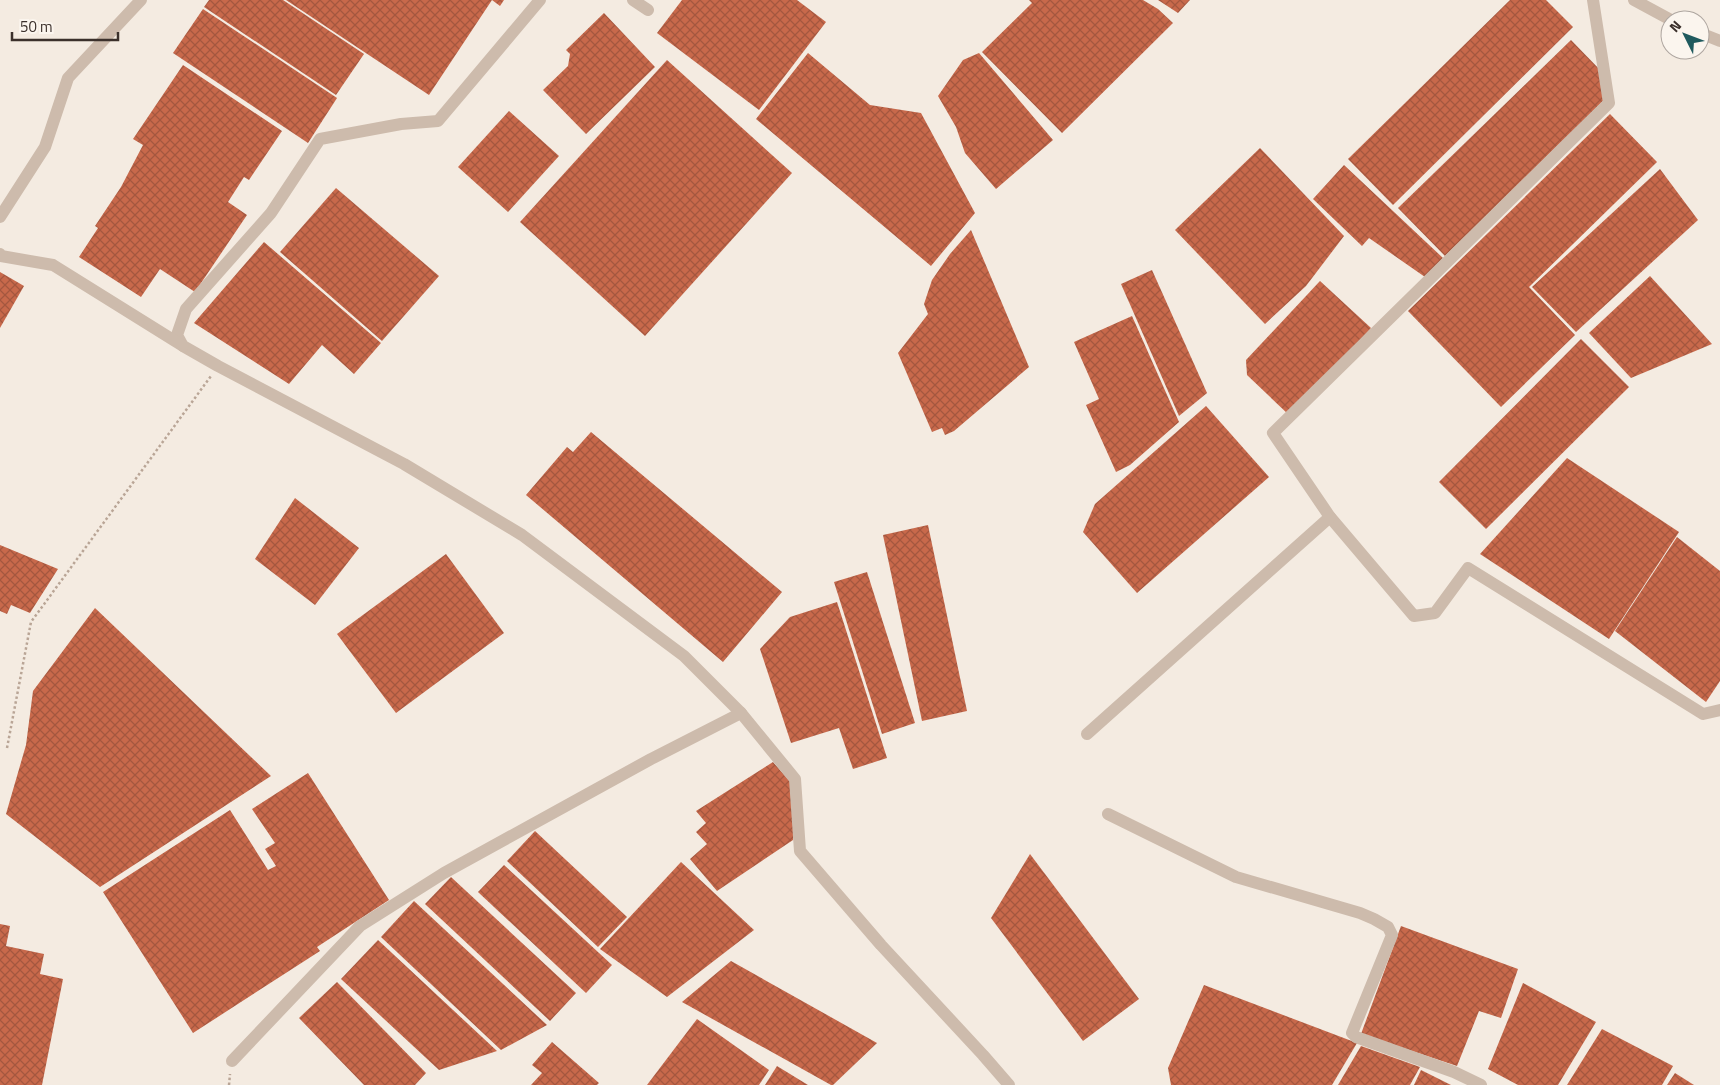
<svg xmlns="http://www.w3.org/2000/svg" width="1720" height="1085" font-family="'Titillium Web',sans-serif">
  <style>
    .building { fill: url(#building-cross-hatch) }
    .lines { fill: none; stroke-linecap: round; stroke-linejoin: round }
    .path { stroke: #b9a596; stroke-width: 2.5; stroke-dasharray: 2.5 2.5; stroke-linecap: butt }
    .minor { stroke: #cdbbac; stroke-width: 12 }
  </style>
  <defs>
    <pattern id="building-cross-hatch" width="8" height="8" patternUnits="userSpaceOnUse" patternTransform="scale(1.25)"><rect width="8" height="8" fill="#c8694b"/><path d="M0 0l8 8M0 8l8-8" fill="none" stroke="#a4573f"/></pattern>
  </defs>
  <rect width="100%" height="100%" fill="#f4ebe1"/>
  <g class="building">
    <polygon points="209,0 283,0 364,54 336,95 204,7"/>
    <polygon points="286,0 504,0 500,6 492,0 429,95"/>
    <polygon points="682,0 797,0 826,22 759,110 657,33"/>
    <polygon points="1029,0 1143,0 1158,9 1173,23 1062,133 982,52 1032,3"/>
    <polygon points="1158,0 1190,0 1178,13"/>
    <polygon points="1510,0 1546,0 1573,27 1393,205 1348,159"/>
    <polygon points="203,9 337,98 308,143 173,53"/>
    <polygon points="604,13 655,67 586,134 543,90 568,66 570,54 566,50"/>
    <polygon points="1571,40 1604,74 1604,100 1445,256 1398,208"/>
    <polygon points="808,53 870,105 921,113 975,213 931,266 756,119"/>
    <polygon points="979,53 1053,140 996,189 965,153 956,127 938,96 963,60"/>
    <polygon points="667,60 792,173 645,336 520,222"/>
    <polygon points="183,65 282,131 249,180 244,177 228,202 247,215 195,292 160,269 141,297 79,257 98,228 95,226 121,187 143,145 133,139"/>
    <polygon points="509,111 559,156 508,212 458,167"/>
    <polygon points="1610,114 1657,162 1529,287 1575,335 1501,407 1408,311"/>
    <polygon points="1260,148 1344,236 1306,286 1265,324 1175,230"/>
    <polygon points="1344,165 1443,258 1425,277 1369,238 1362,246 1313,199"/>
    <polygon points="1660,169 1698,220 1576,332 1532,287"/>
    <polygon points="336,188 439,276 382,341 280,252"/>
    <polygon points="971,230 1029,367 954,431 945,435 942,428 932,432 898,353 928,314 924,304 932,280 950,254"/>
    <polygon points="264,242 381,343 354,374 322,345 289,384 194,323"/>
    <polygon points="1152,270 1207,393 1179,416 1121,284"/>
    <polygon points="0,272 24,286 0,328"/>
    <polygon points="1650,276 1712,344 1631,378 1589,333"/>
    <polygon points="1320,281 1371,328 1289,415 1247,375 1246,360"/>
    <polygon points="1132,316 1179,422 1130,465 1116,472 1086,405 1099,399 1074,342"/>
    <polygon points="1581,339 1629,387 1486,529 1439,482"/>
    <polygon points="1206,406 1269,477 1137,593 1083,532 1095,504"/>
    <polygon points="591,432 782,592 723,662 526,495 567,447 573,452"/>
    <polygon points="1567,458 1679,532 1609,639 1480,554"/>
    <polygon points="295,498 359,548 315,605 255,559"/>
    <polygon points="928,525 967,711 922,721 883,535"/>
    <polygon points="1677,537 1720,571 1720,681 1706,702 1615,631"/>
    <polygon points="0,545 58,569 30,613 11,605 7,614 0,611"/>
    <polygon points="446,554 504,633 396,713 337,634"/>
    <polygon points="867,572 915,723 882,734 834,582"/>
    <polygon points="837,602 887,758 853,769 839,728 791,743 760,649 790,617"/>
    <polygon points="95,608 271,776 100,887 6,814 26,745 33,691"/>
    <polygon points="773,762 793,785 793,840 717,891 690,859 707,844 696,832 706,823 696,811"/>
    <polygon points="308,773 389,900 317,947 320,951 193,1033 103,892 230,810 268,870 276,866 265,849 275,843 252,809"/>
    <polygon points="535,831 627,917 598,947 507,861"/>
    <polygon points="1030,854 1139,999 1083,1041 991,918"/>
    <polygon points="681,862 754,930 667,997 600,949"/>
    <polygon points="504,865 612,965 586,993 478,892"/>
    <polygon points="451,877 576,993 550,1021 425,904"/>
    <polygon points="414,901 547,1025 501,1050 381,937"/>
    <polygon points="0,924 10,926 6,946 44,954 40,974 63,979 42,1085 0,1085"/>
    <polygon points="1401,926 1518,969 1501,1018 1479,1011 1457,1066 1361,1034"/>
    <polygon points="378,940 497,1051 439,1070 341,979"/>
    <polygon points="731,961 877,1043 833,1085 831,1085 682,1002"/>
    <polygon points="337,982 426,1073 415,1085 364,1085 299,1018"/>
    <polygon points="1523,983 1596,1022 1558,1085 1518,1085 1488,1069"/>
    <polygon points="1204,985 1357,1043 1332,1085 1171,1085 1168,1068"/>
    <polygon points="697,1019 769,1070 759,1085 647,1085"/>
    <polygon points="1602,1029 1673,1066 1662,1085 1567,1085"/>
    <polygon points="552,1042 599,1083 597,1085 531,1085 542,1073 532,1065"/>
    <polygon points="1361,1046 1420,1067 1410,1085 1338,1085"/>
    <polygon points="777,1066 808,1085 765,1085"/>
    <polygon points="1421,1070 1451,1085 1414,1085"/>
    <polygon points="1675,1073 1694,1085 1667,1085"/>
  </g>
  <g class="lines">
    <g class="path">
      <polyline points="7,748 31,622 211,376"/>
      <polyline points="229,1085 230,1074"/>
    </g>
    <g class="minor">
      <polyline points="540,0 438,121 401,124 320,139 271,213 186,309 177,335 183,346 218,366 404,464 522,535 684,656 741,713"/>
      <polyline points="633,0 648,10"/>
      <polyline points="1634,0 1671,20"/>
      <polyline points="1700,33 1720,41"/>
      <polyline points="0,217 45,147 68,78 141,0"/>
      <polyline points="0,254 1,256 53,265 183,346"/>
      <polyline points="1330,517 1414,616 1435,613 1468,568 1703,714 1720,710"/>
      <polyline points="1087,734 1330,517 1273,433 1609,103 1593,0"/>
      <polyline points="1108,814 1236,877 1360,913 1374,919 1388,927 1392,935 1352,1033 1356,1037 1454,1072 1481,1085"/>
      <polyline points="232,1061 360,926 444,873 651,759 741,713 795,779 800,851 881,945 983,1055 1009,1085"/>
    </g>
  </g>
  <g transform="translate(1685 35) rotate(312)"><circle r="24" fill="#fbf5ee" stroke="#aea6a0"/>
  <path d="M0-4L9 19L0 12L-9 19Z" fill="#1f5a5e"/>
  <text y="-8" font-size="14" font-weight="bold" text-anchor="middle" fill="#3b302b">N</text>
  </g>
  <path d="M12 32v8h106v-8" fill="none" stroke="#3b302b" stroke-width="2.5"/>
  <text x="20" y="32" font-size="15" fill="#3b302b" stroke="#fbf5ee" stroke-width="4" paint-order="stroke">50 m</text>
</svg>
